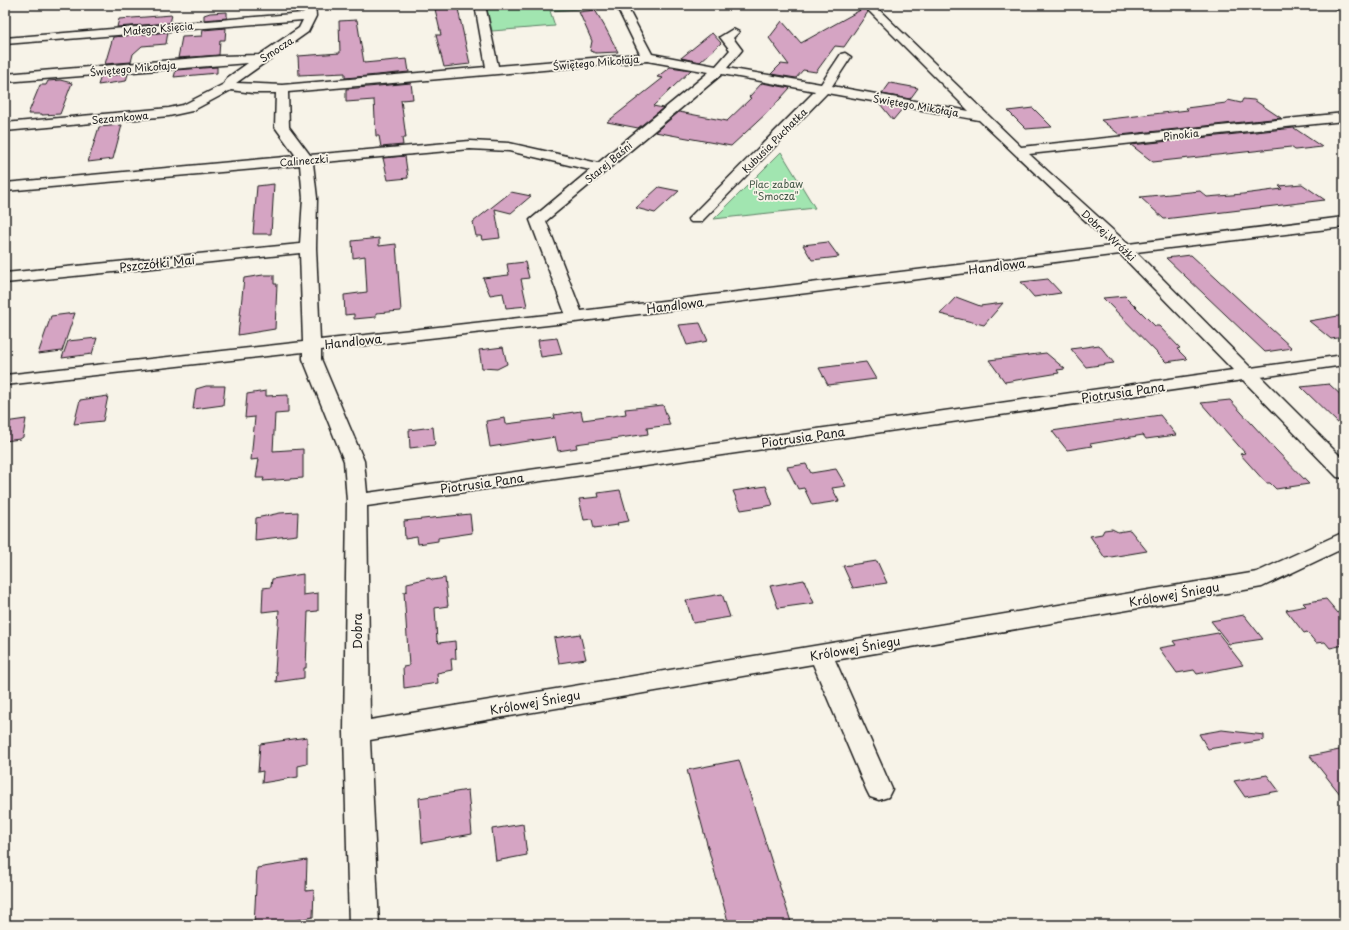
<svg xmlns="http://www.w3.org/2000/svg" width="1349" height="930" font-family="'Playpen Sans',sans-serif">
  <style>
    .green { fill: #a1e5b0; stroke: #5e8066 }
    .building { fill: #d5a4c3; stroke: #1c1c1c }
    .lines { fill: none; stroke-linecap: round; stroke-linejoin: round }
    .minor-casing { stroke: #1c1c1c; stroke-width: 3 }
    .minor { fill: #f7f3e8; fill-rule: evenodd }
    .labels { text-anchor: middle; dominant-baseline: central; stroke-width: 3.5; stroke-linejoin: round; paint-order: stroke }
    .far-street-label { font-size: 10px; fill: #1c1c1c; stroke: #f7f3e8 }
    .far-park-label { font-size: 10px; fill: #445848; stroke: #f7f3e8 }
    .street-label { font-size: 12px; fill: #1c1c1c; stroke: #f7f3e8 }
  </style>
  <rect width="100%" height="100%" fill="#f7f3e8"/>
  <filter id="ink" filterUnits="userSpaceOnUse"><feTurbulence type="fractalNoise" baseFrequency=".025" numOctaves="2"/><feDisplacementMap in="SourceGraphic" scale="8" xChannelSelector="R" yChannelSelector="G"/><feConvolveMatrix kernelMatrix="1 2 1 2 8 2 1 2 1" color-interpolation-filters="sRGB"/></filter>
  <g filter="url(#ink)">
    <g class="green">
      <polygon points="486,5 609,5 610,7 550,11 555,26 492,31"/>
      <polygon points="781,152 815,208 714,219"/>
    </g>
    <g class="building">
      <polygon points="451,8 452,9 458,9 470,64 444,67 436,35 441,35 435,9"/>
      <polygon points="864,8 868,12 844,47 835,46 816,72 803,70 796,78 771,74 781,64 789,65 769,38 782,21 801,43"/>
      <polygon points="595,10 605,27 618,52 596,53 590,51 592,41 579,12"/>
      <polygon points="227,12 227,18 204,20 204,15 210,13"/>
      <polygon points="172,15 170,23 117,27 119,19"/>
      <polygon points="357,20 364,63 407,59 409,72 345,78 345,73 299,75 298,56 340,53 339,21"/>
      <polygon points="226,28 225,40 220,40 219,55 178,58 182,37 202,36 203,30"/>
      <polygon points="168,32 166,44 142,46 133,54 131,62 105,64 113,37"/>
      <polygon points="712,33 721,43 700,62 681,58"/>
      <polygon points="217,67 217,73 174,77 176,70"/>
      <polygon points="670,67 691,70 653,106 663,108 638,128 607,122 663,78 657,77"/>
      <polygon points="128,74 126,81 98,85 101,76"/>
      <polygon points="60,80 72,83 60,114 42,115 42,114 28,114 40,85 46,85 48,81"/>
      <polygon points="411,83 413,99 401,100 406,138 402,138 403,145 381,147 379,136 376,136 374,100 346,102 346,89"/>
      <polygon points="762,83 790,88 770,110 731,146 655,132 679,112 727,121 751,98 749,97"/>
      <polygon points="890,83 918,88 910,99 882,94"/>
      <polygon points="1243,99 1254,100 1281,118 1120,135 1101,120 1188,110 1186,108 1226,103 1228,100 1241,103"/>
      <polygon points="880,104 903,108 893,120"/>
      <polygon points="1033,108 1052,127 1026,129 1008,111"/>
      <polygon points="122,125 113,159 88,162 99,127"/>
      <polygon points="1294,128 1322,147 1295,150 1291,147 1153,162 1131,145"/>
      <polygon points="405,156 408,178 388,180 383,158"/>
      <polygon points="274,184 271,234 253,234 257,186"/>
      <polygon points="1302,184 1325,200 1164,219 1140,197 1200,191 1207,197 1243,194 1282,189 1279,186"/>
      <polygon points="659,187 679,191 655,213 636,208"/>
      <polygon points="511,192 531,196 511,213 495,209 500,238 482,240 481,236 476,236 473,222"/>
      <polygon points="379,238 379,246 396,244 401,311 376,313 376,317 354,319 354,314 345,315 344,295 367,292 365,256 353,258 352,241"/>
      <polygon points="828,242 839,257 812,260 803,245"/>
      <polygon points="1191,255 1270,328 1292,348 1265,352 1166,258"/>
      <polygon points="525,262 529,278 521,279 527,306 506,308 503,293 490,295 483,278 509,275 507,264"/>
      <polygon points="263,275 274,275 274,284 277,284 275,329 238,335 244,278"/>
      <polygon points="1048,279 1061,293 1034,297 1021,282"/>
      <polygon points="1125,296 1155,326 1159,326 1180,348 1177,349 1187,359 1166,362 1103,298"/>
      <polygon points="956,297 980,306 1003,303 984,325 940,314"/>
      <polygon points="75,313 62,351 38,354 51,316"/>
      <polygon points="1344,315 1344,337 1331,339 1309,321"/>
      <polygon points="700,323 708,341 687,345 679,325"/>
      <polygon points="97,338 92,354 62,358 68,341"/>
      <polygon points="557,338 562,354 541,357 538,340"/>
      <polygon points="1099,345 1114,363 1086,367 1071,349"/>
      <polygon points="503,347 507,364 497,369 482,368 479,350"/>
      <polygon points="1046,353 1065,369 1057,370 1059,373 1005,382 989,360"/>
      <polygon points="866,362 876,379 828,385 819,368"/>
      <polygon points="1329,384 1344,398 1344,429 1301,387"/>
      <polygon points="206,386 225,386 223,405 193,409 196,389"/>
      <polygon points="266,391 266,396 288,395 288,413 275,414 273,451 303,449 303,478 263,481 264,478 256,478 259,459 251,460 255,417 245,418 247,394"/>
      <polygon points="108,396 103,421 74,424 80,400"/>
      <polygon points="1230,400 1275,449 1309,484 1276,489 1270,483 1266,483 1240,454 1245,453 1201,403"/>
      <polygon points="663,405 670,425 647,428 648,434 576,444 577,448 558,451 555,437 490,447 486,421 505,418 506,424 555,418 554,415 581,411 583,420 626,414 625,409"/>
      <polygon points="1160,415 1176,435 1146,439 1143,435 1090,444 1092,446 1067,450 1052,431"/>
      <polygon points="26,419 23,437 20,439 5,441 5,422"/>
      <polygon points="433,427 435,445 410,448 409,430"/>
      <polygon points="806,464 811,473 836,469 846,486 832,488 839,501 812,505 804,488 798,489 787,467"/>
      <polygon points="766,486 773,505 741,510 733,491"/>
      <polygon points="620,490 629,521 617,523 618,525 594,528 592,519 584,520 579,499 599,497 598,493"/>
      <polygon points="298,512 297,535 255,540 256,518 280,513"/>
      <polygon points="470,514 472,533 438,538 438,541 418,544 417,537 405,539 404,521"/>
      <polygon points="1112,529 1118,532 1130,530 1147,551 1105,558 1090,536 1102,534 1104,530"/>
      <polygon points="877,561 887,583 853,588 843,566"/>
      <polygon points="303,574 303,595 318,593 318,611 308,612 306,668 304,668 304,678 276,682 277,672 275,672 279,610 262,612 263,588 271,587 272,579"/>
      <polygon points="429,578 433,580 445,578 448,606 435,608 437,641 439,643 455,641 456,659 451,659 452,670 437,673 438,683 404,688 403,667 409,666 404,592 407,591 407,583"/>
      <polygon points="804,580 814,603 778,608 770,586"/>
      <polygon points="722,594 730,617 693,623 686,600"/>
      <polygon points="1326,599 1344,620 1344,645 1330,648 1325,642 1316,643 1307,632 1304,633 1286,610 1306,606 1303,603"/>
      <polygon points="1244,615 1263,639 1229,644 1211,621"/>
      <polygon points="1218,633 1243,665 1197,674 1194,670 1177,673 1159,648 1176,645 1173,641"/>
      <polygon points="580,634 586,659 559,663 554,638"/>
      <polygon points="1222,730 1264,735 1264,740 1208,749 1199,734"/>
      <polygon points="307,737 307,764 298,766 298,777 262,783 263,771 258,772 260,744"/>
      <polygon points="1344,749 1344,799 1310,756"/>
      <polygon points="739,760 792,925 729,925 687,770"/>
      <polygon points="1267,775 1279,791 1245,797 1234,781"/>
      <polygon points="468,790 472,834 422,843 419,798"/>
      <polygon points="523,824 527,855 496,861 492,829"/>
      <polygon points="307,860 306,891 314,890 313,917 271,925 254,925 257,868"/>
    </g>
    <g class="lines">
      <defs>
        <g id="minor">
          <path d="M 305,5 L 315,5 L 316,16 L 308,32 L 236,83 L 282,85 L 486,67 L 475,5 L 485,5 L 498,66 L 640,54 L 616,5 L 626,5 L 652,54 L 716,66 L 730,50 L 720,37 L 733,29 L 739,32 L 733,38 L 742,50 L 727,68 L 821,84 L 841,54 L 845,53 L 851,57 L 832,86 L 969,111 L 863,5 L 874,5 L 1021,147 L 1344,113 L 1344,121 L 1029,154 L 1128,244 L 1344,217 L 1344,227 L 1136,252 L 1251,368 L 1344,355 L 1344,365 L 1261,377 L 1344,460 L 1344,478 L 1337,477 L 1243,380 L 367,506 L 370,720 L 1257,572 L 1344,532 L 1344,548 L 1262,587 L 835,660 L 892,789 L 888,797 L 879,800 L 870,797 L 866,789 L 813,664 L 370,740 L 379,925 L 349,925 L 344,732 L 347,501 L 344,461 L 303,359 L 303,352 L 5,385 L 5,375 L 303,342 L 300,253 L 5,283 L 5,273 L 300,244 L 303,198 L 300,165 L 5,191 L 5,183 L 296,156 L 275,127 L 276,93 L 253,93 L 231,90 L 192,111 L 169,116 L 5,131 L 5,123 L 169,108 L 183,105 L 224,84 L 227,78 L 248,63 L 5,82 L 5,74 L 221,56 L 259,55 L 299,28 L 303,20 L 5,44 L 5,38 L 304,13 ZM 647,61 L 709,72 L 598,163 L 509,143 L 470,141 L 310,155 L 289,127 L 288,92 ZM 722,74 L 815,91 L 691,216 L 688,219 L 691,222 L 701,222 L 827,93 L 979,120 L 1112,246 L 581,311 L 546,221 ZM 470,149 L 509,151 L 590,170 L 530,220 L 565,313 L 320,340 L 316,248 L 317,198 L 313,163 ZM 1120,254 L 1233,370 L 367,493 L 364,461 L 321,359 L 321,350 L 575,322 Z"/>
          <polygon points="1331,5 1344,5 1344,12"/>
        </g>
      </defs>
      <use href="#minor" class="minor-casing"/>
      <use href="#minor" class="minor"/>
    </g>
  </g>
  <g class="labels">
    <g class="far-street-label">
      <text transform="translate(158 28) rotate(-5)">Małego Księcia</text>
      <text transform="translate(276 49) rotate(-33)">Smocza</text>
      <text transform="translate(596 62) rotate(-5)">Świętego Mikołaja</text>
      <text transform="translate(133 68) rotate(-5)">Świętego Mikołaja</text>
      <text transform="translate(916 105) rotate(10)">Świętego Mikołaja</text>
      <text transform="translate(120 117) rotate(-5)">Sezamkowa</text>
      <text transform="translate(1181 134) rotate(-6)">Pinokia</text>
      <text transform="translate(774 140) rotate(-45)">Kubusia Puchatka</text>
      <text transform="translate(304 160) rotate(-5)">Calineczki</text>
      <text transform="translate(608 162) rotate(-40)">Starej Baśni</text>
      <text transform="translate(1109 235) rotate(43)">Dobrej Wróżki</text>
    </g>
    <g class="far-park-label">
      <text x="776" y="183">Plac zabaw<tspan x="776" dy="12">"Smocza"</tspan></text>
    </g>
    <g class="street-label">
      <text transform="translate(157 263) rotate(-6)">Pszczółki Mai</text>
      <text transform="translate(997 266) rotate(-7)">Handlowa</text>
      <text transform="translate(675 305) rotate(-7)">Handlowa</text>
      <text transform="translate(353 341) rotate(-6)">Handlowa</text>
      <text transform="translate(1123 392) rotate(-8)">Piotrusia Pana</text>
      <text transform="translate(803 437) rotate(-8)">Piotrusia Pana</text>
      <text transform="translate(482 483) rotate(-8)">Piotrusia Pana</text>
      <text transform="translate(1174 594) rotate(-10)">Królowej Śniegu</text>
      <text transform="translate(357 631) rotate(-90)">Dobra</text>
      <text transform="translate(855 648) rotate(-10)">Królowej Śniegu</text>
      <text transform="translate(535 702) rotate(-10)">Królowej Śniegu</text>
    </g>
  </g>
  <rect width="1349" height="930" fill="none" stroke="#f7f3e8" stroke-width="20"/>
  <rect x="10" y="10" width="1329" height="910" fill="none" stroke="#1c1c1c" stroke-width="1.5" filter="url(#ink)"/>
</svg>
